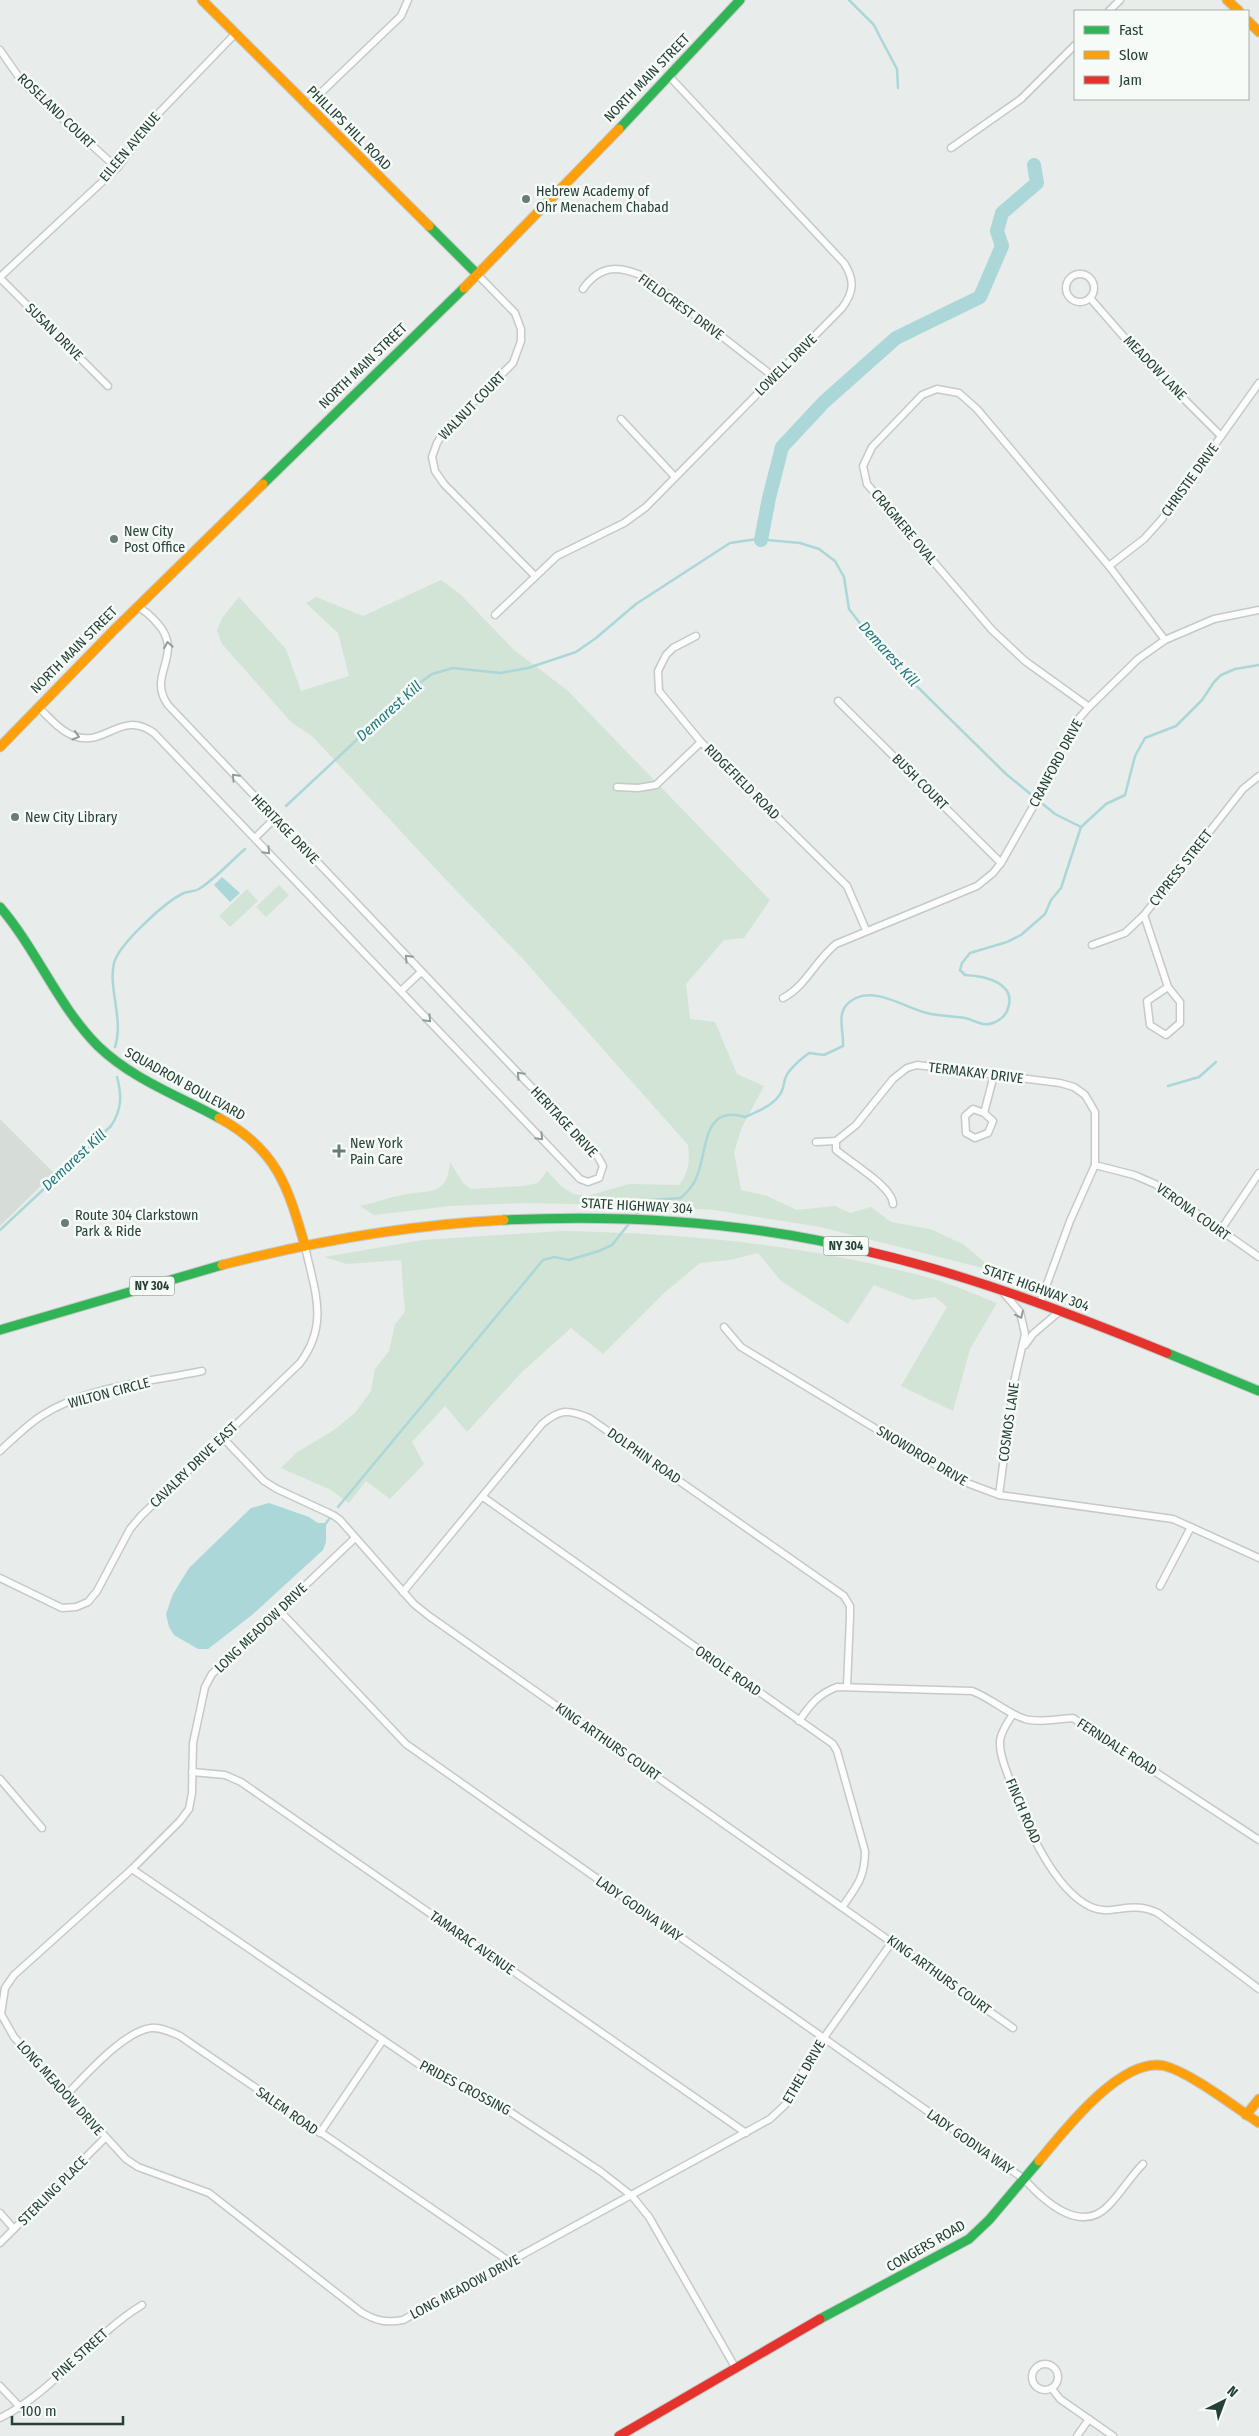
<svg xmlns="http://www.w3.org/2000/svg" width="1259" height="2436" font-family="'Fira Sans Condensed',sans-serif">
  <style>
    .built { fill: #d6ddd9 }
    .green { fill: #d2e4d6 }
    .water { fill: #abd7d8 }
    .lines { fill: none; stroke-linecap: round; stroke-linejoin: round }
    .stream { stroke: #abd7d8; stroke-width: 2.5 }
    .river { stroke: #abd7d8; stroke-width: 14 }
    .street-casing { stroke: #c5c9c7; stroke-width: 9 }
    .fast-casing { stroke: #c4cac7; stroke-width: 11 }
    .slow-casing { stroke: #c4cac7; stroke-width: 11 }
    .jam-casing { stroke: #c4cac7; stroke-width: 11 }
    .street { stroke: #fcfcfc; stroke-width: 6 }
    .fast { stroke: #30b455; stroke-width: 9 }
    .slow { stroke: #ff9f0a; stroke-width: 9 }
    .jam { stroke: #e5322d; stroke-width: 9 }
    .oneway { stroke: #909e99 }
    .poi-dot { fill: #697c75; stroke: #f7fbf8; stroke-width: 2 }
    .labels { text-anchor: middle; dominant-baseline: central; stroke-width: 5; stroke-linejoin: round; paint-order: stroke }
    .shield { fill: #f7fbf8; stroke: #647870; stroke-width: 1 }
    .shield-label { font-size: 12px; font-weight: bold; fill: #254036 }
    .street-label { font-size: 14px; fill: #254036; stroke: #f7fbf8 }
    .poi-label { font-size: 14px; fill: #254036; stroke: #f7fbf8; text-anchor: start }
    .water-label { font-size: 15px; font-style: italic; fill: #21777b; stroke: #f7fbf8 }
  </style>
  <rect width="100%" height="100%" fill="#e8ecea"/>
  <polygon class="built" points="0,1119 54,1173 0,1226"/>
  <g class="green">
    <path d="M 441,580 L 461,595 L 514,650 L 567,690 L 770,900 L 744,938 L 724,940 L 686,984 L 690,1019 L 715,1022 L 737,1074 L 764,1086 L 742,1127 L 734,1152 L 741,1190 L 767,1196 L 797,1210 L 835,1206 L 850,1213 L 871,1207 L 891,1222 L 930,1229 L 963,1244 L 995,1271 L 820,1227 L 714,1210 L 632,1205 L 525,1203 L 450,1206 L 374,1215 L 360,1206 C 374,1203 388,1198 402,1195 C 428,1189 447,1198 450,1162 L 463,1183 L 471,1189 L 523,1186 L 538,1183 L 547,1171 L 560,1185 L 573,1194 L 587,1196 L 629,1184 L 679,1185 C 689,1172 690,1161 688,1145 L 522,958 L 449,883 L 312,736 L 292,723 L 222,644 L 217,630 L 222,618 L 239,597 L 286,649 L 301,691 L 349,676 L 338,633 L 306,603 L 316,597 L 363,616 Z"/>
    <polygon points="279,885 289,895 266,917 256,907"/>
    <polygon points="247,889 258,901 230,927 219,916"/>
    <path d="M 561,1231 C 686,1233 812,1245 933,1279 C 955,1285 976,1295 997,1303 L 970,1349 L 953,1411 L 901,1386 L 947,1307 L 935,1297 L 913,1300 L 874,1285 L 848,1324 L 781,1281 L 758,1253 L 730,1260 L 700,1263 L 663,1294 L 603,1354 L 571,1328 L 522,1372 L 467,1432 L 445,1406 L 412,1442 L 424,1464 L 390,1499 L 366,1481 L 349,1503 L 331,1490 L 281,1468 L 296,1453 L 334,1430 L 355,1413 L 371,1391 L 375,1369 L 389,1351 L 395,1324 L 405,1312 L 401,1260 L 347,1264 L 324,1257 L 423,1240 Z"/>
  </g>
  <g class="water">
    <polygon points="222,877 240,893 230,902 214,885"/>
    <polygon points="269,1503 309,1517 318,1523 326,1523 326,1542 323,1550 252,1615 208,1649 198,1649 174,1635 169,1627 166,1614 173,1594 189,1568 251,1508"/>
  </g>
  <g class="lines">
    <g class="stream">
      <polyline points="849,0 874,25 881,39 897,69 898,88"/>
      <polyline points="286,806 410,690 432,674 453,668 500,673 528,668 576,652 596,638 636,604 730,543 757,539 800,543 819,549 835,561 844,577 849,609 882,652 1006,774 1055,814 1081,827"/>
      <polyline points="1081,827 1106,804 1125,795 1135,756 1145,738 1176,726 1202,700 1214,682 1221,675 1235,669 1259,665"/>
      <path d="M 115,1047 C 124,1019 108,989 114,963 C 119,944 166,901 184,893 C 189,891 194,892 199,889 C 215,879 230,862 245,849"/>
      <polyline points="1168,1086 1199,1077 1216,1062"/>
      <path d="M 634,1217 L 650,1200 L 681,1198 C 688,1191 694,1185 697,1176 C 708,1150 702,1104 745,1117 C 756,1112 770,1107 778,1097 C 784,1090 783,1086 785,1079 C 788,1069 801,1059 809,1053 L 824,1055 L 843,1046 C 844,1028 834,1010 854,999 C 877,987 905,1008 927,1013 C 939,1016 952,1016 965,1018 C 975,1020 982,1027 993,1023 C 999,1021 1005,1016 1007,1011 C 1019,983 985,976 965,975 L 960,970 L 962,963 L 970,953 L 1007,942 L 1021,935 L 1045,914 L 1051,900 L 1061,888 L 1081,827"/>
      <path d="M 0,1230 L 111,1126 C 122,1109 122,1096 117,1077"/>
      <polyline points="338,1507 543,1260 554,1257 569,1260 599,1251 612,1245 631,1221"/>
      <polyline points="326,1523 330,1518"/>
    </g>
    <polyline class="river" points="761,540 769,498 782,447 824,402 896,338 980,297 1002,246 997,231 1002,213 1037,183 1034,165"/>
    <defs>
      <g id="street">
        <polyline points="1109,11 1120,0"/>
        <polyline points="0,50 23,83 117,168"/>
        <polyline points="307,106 401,16 408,0"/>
        <polyline points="951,148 1021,99 1075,45"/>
        <circle cx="1080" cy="288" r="14"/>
        <polyline points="477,274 515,313 521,329 521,341 513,363 445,430 437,443 432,457 435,471 444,484 535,576"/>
        <polyline points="0,277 117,168 155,117 235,34"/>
        <polyline points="0,278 108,386"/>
        <path d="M 583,289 C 601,263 621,266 647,278 L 774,377"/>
        <polyline points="1090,298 1137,352 1221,436"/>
        <polyline points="621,419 675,477"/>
        <polyline points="1109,566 1144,539 1162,519 1259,383"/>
        <path d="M 495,615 L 557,556 L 624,523 L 646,507 L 842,308 C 854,292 855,280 844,263 L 669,76"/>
        <polyline points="696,636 673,648 666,655 658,671 659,691 701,742 847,886 866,930"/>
        <polyline points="838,701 1001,863"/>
        <path d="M 38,707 C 49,717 60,731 74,736 C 105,748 121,709 154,733 L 580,1179 L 588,1182 L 599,1178 L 603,1166 L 598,1157 L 168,705 C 146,675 185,655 158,624 C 152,617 145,610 137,607"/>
        <polyline points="1089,707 1025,661 992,630 867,484 863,466 872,447 922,395 937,389 959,393 977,409 1109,566 1165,640"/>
        <polyline points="617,787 638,788 656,785 701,742"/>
        <polyline points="255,838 275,818"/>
        <polyline points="1144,915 1168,987 1180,1002 1180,1023 1166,1035 1150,1025 1147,1001 1168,987"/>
        <polyline points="1092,945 1125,933 1144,915 1243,789 1259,776"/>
        <polyline points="401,991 421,972"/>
        <path d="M 783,998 C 806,986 815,961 836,944 L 977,886 L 993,873 L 1001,863 L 1034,805 L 1074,724 L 1089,707 L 1138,659 L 1165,640 L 1214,619 L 1259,610"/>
        <polyline points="984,1113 973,1109 965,1116 966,1133 975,1138 988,1133 993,1121 984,1113 994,1075"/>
        <path d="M 836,1141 L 836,1150 C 850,1162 893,1187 893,1204"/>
        <polyline points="816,1142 836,1141 856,1125 893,1079 907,1068 917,1065 1060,1083 1074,1087 1085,1095 1095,1112 1095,1165 1070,1221 1040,1303"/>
        <polyline points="1095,1165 1134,1175 1155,1184 1259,1257"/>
        <polyline points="1220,1231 1259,1173"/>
        <polyline points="724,1327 741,1347 962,1481 999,1495 1173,1519 1259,1558"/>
        <polyline points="1025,1345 1033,1334 1060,1311"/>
        <polyline points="223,1438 264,1481 277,1489 333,1515 340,1520 414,1604 429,1616 1013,2028"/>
        <path d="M 0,1451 C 13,1439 26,1426 41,1416 C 87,1386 150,1382 202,1371"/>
        <polyline points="999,1495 1014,1382 1025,1334 1020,1312 1002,1291"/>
        <path d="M 483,1497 L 833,1744 L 837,1751 L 865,1851 C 865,1877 857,1886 843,1906"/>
        <path d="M 355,1538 L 212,1674 L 205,1687 L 193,1743 L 192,1793 L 189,1809 L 180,1821 L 132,1869 L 14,1975 L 5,1988 L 1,2014 L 14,2037 L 126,2159 L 138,2167 L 209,2193 L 361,2312 C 376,2321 386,2323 403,2320 L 770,2119 L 786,2104 L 797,2086 L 808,2060 L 892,1942"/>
        <path d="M 0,1578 L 62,1608 L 76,1607 L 88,1602 L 97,1591 L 130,1529 L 141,1516 L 300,1363 C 330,1323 314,1290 305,1246"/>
        <polyline points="1160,1586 1191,1527"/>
        <path d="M 403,1592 L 542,1424 C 560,1409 568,1409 589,1418 L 844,1596 L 850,1606 L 850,1617 L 847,1686"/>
        <path d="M 279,1610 L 406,1744 L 1024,2179 C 1043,2200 1080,2235 1108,2206 C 1121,2193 1130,2177 1143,2164"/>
        <path d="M 1013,1714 C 1008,1722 1001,1731 1000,1741 C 999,1753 1005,1767 1009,1778 C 1021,1816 1053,1890 1091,1907 C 1113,1917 1129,1899 1158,1913 L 1259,1989"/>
        <path d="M 799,1721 C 810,1705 818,1694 837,1687 L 972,1691 C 991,1698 1006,1713 1025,1719 C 1040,1723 1057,1719 1073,1718 L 1259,1840"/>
        <polyline points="192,1772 225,1775 241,1782 746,2133"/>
        <polyline points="0,1779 42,1828"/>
        <polyline points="132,1869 420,2065 489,2098 600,2171 632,2196 649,2217 735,2367"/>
        <path d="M 67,2094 C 87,2074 123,2032 151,2028 C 161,2027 171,2032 180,2036 L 510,2262"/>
        <polyline points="320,2133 383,2040"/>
        <polyline points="0,2213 14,2229"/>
        <polyline points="0,2243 105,2138"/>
        <circle cx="1045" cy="2377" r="13"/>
        <polyline points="0,2386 21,2408"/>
        <polyline points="1053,2390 1060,2399 1113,2436"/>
        <path d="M 0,2418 C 55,2391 90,2337 142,2305"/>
        <polyline points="1077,2436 1089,2419"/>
      </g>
      <g id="fast">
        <polyline points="619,129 740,0"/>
        <polyline points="429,226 477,274"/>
        <polyline points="263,484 464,288"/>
        <path d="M 0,907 C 37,950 58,1006 98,1046 C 132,1079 179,1096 219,1118"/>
        <path d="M 504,1220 C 626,1214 750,1222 870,1252"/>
        <polyline points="0,1330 222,1265"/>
        <polyline points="1167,1353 1259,1391"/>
        <polyline points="820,2319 969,2239 989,2220 1039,2161"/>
      </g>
      <g id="slow">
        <polyline points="202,0 429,226"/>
        <polyline points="1227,0 1239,11"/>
        <polyline points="1248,21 1259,32"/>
        <polyline points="464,288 619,129"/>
        <polyline points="0,747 114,630 263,484"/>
        <path d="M 219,1118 C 277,1149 288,1187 305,1246"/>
        <path d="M 222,1265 C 315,1241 409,1225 504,1220"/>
        <polyline points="1246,2115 1259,2099"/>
        <path d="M 1039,2161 C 1063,2132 1122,2055 1165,2066 C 1191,2073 1235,2107 1259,2123"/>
      </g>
      <g id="jam">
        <path d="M 870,1252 C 972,1276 1069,1313 1167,1353"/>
        <polyline points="619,2436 820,2319"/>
      </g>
    </defs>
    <use href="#street" class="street-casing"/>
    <use href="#fast" class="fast-casing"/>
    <use href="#slow" class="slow-casing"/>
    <use href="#jam" class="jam-casing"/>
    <use href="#street" class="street"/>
    <use href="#fast" class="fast"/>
    <use href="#slow" class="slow"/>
    <use href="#jam" class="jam"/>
  </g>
  <defs><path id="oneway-chevron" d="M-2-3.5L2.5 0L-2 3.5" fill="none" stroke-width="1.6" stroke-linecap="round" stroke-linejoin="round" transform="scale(1.25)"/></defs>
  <g class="oneway">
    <use href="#oneway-chevron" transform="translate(168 645) rotate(-100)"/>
    <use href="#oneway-chevron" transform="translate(76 736) rotate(17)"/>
    <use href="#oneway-chevron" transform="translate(235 777) rotate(-134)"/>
    <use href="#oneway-chevron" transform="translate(267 851) rotate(46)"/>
    <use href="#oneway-chevron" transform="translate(408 958) rotate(-134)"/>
    <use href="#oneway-chevron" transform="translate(428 1019) rotate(46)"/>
    <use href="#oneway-chevron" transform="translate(520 1075) rotate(-134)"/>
    <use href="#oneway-chevron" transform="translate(540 1137) rotate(46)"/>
    <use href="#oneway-chevron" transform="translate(1020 1315) rotate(64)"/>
  </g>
  <g class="poi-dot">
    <circle cx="526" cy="199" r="5"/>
    <circle cx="114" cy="539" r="5"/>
    <circle cx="15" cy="817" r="5"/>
    <path d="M336.5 1143.5h5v5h5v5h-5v5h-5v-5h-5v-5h5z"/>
    <circle cx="65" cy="1223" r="5"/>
  </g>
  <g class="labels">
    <g class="shield">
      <rect x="823.5" y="1236.5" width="45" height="19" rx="4"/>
      <rect x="129.5" y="1276.5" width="45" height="19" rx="4"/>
    </g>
    <g class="shield-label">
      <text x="846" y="1246">NY 304</text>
      <text x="152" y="1286">NY 304</text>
    </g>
    <g class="street-label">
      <text transform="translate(647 78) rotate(-46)">NORTH MAIN STREET</text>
      <text transform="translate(56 111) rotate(44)">ROSELAND COURT</text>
      <text transform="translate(349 128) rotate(45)">PHILLIPS HILL ROAD</text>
      <text transform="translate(130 147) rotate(-50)">EILEEN AVENUE</text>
      <text transform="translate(681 307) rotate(36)">FIELDCREST DRIVE</text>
      <text transform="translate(54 332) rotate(45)">SUSAN DRIVE</text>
      <text transform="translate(786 365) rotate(-45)">LOWELL DRIVE</text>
      <text transform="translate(363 366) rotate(-44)">NORTH MAIN STREET</text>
      <text transform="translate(1155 368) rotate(46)">MEADOW LANE</text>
      <text transform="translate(472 406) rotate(-46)">WALNUT COURT</text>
      <text transform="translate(1190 480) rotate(-54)">CHRISTIE DRIVE</text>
      <text transform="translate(904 527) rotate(50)">CRAGMERE OVAL</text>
      <text transform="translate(74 650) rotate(-45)">NORTH MAIN STREET</text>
      <text transform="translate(1056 763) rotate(-62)">CRANFORD DRIVE</text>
      <text transform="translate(742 782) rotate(45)">RIDGEFIELD ROAD</text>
      <text transform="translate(920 782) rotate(45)">BUSH COURT</text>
      <text transform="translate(285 829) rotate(46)">HERITAGE DRIVE</text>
      <text transform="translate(1181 868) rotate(-52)">CYPRESS STREET</text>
      <text transform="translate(976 1073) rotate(7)">TERMAKAY DRIVE</text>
      <text transform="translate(185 1084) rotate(29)">SQUADRON BOULEVARD</text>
      <text transform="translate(564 1122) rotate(47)">HERITAGE DRIVE</text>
      <text transform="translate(637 1206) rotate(3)">STATE HIGHWAY 304</text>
      <text transform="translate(1193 1212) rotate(36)">VERONA COURT</text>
      <text transform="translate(1036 1288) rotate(20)">STATE HIGHWAY 304</text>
      <text transform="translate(109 1393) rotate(-15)">WILTON CIRCLE</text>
      <text transform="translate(1009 1422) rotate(-82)">COSMOS LANE</text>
      <text transform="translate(644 1456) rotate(35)">DOLPHIN ROAD</text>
      <text transform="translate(922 1456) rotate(31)">SNOWDROP DRIVE</text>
      <text transform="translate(194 1465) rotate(-44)">CAVALRY DRIVE EAST</text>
      <text transform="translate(261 1628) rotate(-44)">LONG MEADOW DRIVE</text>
      <text transform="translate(728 1671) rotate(35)">ORIOLE ROAD</text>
      <text transform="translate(608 1742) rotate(35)">KING ARTHURS COURT</text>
      <text transform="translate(1117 1747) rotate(33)">FERNDALE ROAD</text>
      <text transform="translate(1023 1811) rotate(67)">FINCH ROAD</text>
      <text transform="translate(639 1909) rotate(35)">LADY GODIVA WAY</text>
      <text transform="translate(472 1943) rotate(35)">TAMARAC AVENUE</text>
      <text transform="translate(939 1975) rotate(36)">KING ARTHURS COURT</text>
      <text transform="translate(804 2072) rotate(-60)">ETHEL DRIVE</text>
      <text transform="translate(60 2088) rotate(48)">LONG MEADOW DRIVE</text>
      <text transform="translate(465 2088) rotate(28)">PRIDES CROSSING</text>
      <text transform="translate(287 2111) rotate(35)">SALEM ROAD</text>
      <text transform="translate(970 2142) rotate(35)">LADY GODIVA WAY</text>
      <text transform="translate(53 2191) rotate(-45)">STERLING PLACE</text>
      <text transform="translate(926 2246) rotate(-30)">CONGERS ROAD</text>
      <text transform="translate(465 2287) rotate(-28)">LONG MEADOW DRIVE</text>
      <text transform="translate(80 2355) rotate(-42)">PINE STREET</text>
    </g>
    <g class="poi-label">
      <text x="536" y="191">Hebrew Academy of<tspan x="536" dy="16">Ohr Menachem Chabad</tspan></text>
      <text x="124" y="531">New City<tspan x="124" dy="16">Post Office</tspan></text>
      <text x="25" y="817">New City Library</text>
      <text x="350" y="1143">New York<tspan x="350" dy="16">Pain Care</tspan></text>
      <text x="75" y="1215">Route 304 Clarkstown<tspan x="75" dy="16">Park &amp; Ride</tspan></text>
    </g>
    <g class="water-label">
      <text transform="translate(889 654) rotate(48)">Demarest Kill</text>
      <text transform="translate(389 711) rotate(-42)">Demarest Kill</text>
      <text transform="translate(74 1160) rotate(-43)">Demarest Kill</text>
    </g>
  </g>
  <rect x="1074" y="10" width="175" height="90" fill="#f7fbf8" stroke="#a3b0aa"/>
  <rect x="1084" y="26" width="25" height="8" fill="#30b455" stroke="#a3b0aa"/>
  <text x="1119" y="35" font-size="15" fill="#254036">Fast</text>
  <rect x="1084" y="51" width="25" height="8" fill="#ff9f0a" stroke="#a3b0aa"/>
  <text x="1119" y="60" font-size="15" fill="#254036">Slow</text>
  <rect x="1084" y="76" width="25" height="8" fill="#e5322d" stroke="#a3b0aa"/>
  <text x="1119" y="85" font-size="15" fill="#254036">Jam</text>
  <g transform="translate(1224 2401) rotate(42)" stroke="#f7fbf8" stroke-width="4" paint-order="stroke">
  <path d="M0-4L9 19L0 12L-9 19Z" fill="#254036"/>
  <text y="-8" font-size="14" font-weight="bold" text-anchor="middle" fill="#254036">N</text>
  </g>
  <path d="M12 2416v8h111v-8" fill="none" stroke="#254036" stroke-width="2.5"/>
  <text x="20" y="2416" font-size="15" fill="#254036" stroke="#f7fbf8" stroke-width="4" paint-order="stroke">100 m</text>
</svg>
